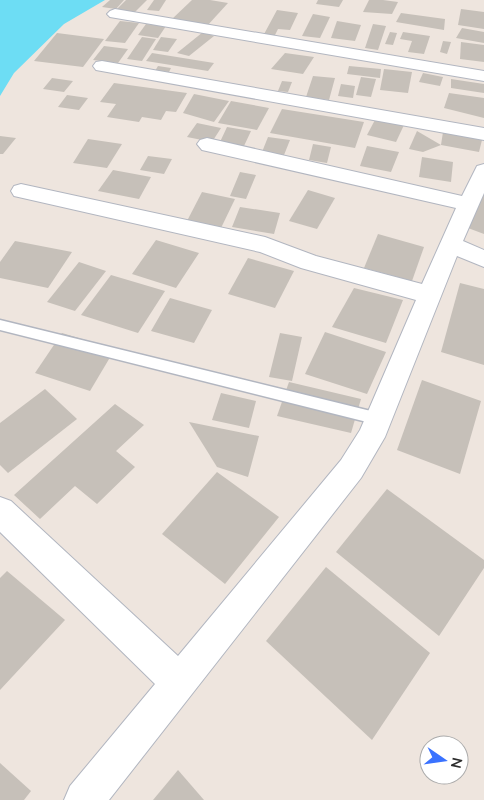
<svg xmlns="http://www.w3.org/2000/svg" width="484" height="800" font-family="'Nunito Sans',sans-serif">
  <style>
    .water { fill: #6dddf4 }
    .building { fill: #c6c0b9 }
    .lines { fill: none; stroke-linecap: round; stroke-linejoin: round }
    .lane-casing { stroke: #b2b6c0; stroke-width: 3 }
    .street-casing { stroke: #b2b6c0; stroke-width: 2 }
    .lane { fill: #fff; fill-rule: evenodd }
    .street { fill: #fff; fill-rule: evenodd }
  </style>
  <rect width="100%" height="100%" fill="#eee5de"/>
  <polygon class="water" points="0,0 105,0 64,24 14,73 0,96"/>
  <g class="building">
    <polygon points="110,0 124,0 116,9 102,7"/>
    <polygon points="126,0 147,0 134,13 115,11"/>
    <polygon points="154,0 166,0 159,11 147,10"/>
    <polygon points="192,0 210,0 228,3 207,26 171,20"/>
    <polygon points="318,0 343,0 339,7 316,4"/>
    <polygon points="369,0 383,0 398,2 392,14 363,12"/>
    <polygon points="461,9 484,12 484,29 458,25"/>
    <polygon points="277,10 298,13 290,30 278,29 274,37 263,36"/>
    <polygon points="401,13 445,19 444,30 396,22"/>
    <polygon points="313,14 330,17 320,38 302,36"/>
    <polygon points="120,21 139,23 125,43 105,41"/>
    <polygon points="337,21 361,25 355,41 331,38"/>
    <polygon points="146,24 166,26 158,38 138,35"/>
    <polygon points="373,24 386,26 378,50 365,48"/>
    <polygon points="462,28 484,32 484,43 456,38"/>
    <polygon points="203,32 214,36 189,56 177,53"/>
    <polygon points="390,32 397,33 393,45 385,44"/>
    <polygon points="403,32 430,36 424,54 408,52 412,41 400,39"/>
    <polygon points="57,33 104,39 83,67 34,61"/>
    <polygon points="142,37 156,39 142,61 127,59"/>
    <polygon points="161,37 177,39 168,52 153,50"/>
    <polygon points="443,41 451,42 447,54 440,52"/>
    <polygon points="461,42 484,45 484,62 460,59"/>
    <polygon points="104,46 128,49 118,63 93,60"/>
    <polygon points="152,53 214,63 208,71 146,61"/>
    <polygon points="285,53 314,57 303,74 271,69"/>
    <polygon points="158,66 171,68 169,72 155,71"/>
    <polygon points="349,66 381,69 380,78 347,74"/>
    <polygon points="384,69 412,72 408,93 380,90"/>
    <polygon points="423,73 443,77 440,86 419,82"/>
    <polygon points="313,76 335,78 329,100 306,97"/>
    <polygon points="361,77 376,79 371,97 356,95"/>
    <polygon points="52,78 73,81 64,92 43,89"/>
    <polygon points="451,79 484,84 484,93 451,88"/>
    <polygon points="282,81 292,82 288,92 278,91"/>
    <polygon points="114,83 187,93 176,112 166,111 161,120 142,117 139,122 107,117 116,104 100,102"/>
    <polygon points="341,84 355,86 353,98 338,96"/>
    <polygon points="449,93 484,98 484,118 444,108"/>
    <polygon points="194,94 229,101 214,122 183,113"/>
    <polygon points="67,95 88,98 79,110 58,107"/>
    <polygon points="231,101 269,108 257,130 218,123"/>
    <polygon points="282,109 364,122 355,148 270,133"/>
    <polygon points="376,118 404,125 396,142 367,135"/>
    <polygon points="197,123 221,128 212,142 187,137"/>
    <polygon points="227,127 251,131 244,146 220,142"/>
    <polygon points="417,131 441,145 423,152 409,149"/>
    <polygon points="443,132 482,140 479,152 441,145"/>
    <polygon points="0,136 16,138 3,154 0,154"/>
    <polygon points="268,137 290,140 284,155 262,152"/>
    <polygon points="88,139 122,144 107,168 73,163"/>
    <polygon points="313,144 331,147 327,163 309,160"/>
    <polygon points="367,146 399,152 391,172 360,166"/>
    <polygon points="148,156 172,159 164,174 140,170"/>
    <polygon points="422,157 453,162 451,182 419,177"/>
    <polygon points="113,170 151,177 139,199 98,191"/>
    <polygon points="240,172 256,175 246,199 230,196"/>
    <polygon points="308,190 335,198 317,229 289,221"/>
    <polygon points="484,190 484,234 468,228"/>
    <polygon points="202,192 235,199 221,228 187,221"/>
    <polygon points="240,207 280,213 274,234 232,227"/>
    <polygon points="378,234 424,247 412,281 364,268"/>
    <polygon points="156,240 199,253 176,288 132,274"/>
    <polygon points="15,241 72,252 48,288 0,278 0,262"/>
    <polygon points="248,258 294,271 275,308 228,294"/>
    <polygon points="79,262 106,271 75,311 47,302"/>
    <polygon points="111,275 165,291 138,333 81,315"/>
    <polygon points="460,283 484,289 484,365 441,352"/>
    <polygon points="354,288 403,300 386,343 332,327"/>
    <polygon points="170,298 212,310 194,343 151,331"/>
    <polygon points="325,332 386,352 367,394 305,374"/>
    <polygon points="62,333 115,349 90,391 35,373"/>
    <polygon points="280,333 302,337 292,381 269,377"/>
    <polygon points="422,380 481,401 460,474 397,450"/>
    <polygon points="289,382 361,399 351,433 277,416"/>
    <polygon points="45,389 77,419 8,473 0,465 0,423"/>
    <polygon points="221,393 256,401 249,428 212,420"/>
    <polygon points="115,404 144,425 116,451 135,467 97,504 75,486 40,519 14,495"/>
    <polygon points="189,422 259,436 248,477 217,467"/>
    <polygon points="217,472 279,517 225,584 162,534"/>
    <polygon points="387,489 484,560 484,568 439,636 336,552"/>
    <polygon points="326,567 430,653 372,740 266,641"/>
    <polygon points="7,571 65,620 0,690 0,578"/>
    <polygon points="0,763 31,791 24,800 0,800"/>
    <polygon points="178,770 204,800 153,800"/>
  </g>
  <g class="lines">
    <defs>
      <polygon id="lane" points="0,320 379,413 384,414 387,419 384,424 379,425 0,330"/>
      <g id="street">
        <polygon points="115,9 484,71 484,81 110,17 107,14 110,11"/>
        <polygon points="102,61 484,128 484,140 96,70 93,66 96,62"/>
        <polygon points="207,138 462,196 477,166 484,164 484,193 463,241 484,250 484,267 457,256 385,437 361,478 109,800 64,800 70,786 155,684 0,532 0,497 11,501 178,656 341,460 360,430 416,300 301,268 260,252 14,196 11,191 14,186 21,184 265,237 316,256 422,284 456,208 202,150 197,144 200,140"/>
      </g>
    </defs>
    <use href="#lane" class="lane-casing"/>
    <use href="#street" class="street-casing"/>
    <use href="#lane" class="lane"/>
    <use href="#street" class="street"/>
  </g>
  <g transform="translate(444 760) rotate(103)"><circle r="24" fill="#ffffff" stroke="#ababab"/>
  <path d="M0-4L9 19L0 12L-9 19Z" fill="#3a72ff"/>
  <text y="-8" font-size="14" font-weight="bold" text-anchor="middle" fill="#2c2c2c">N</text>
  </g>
</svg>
